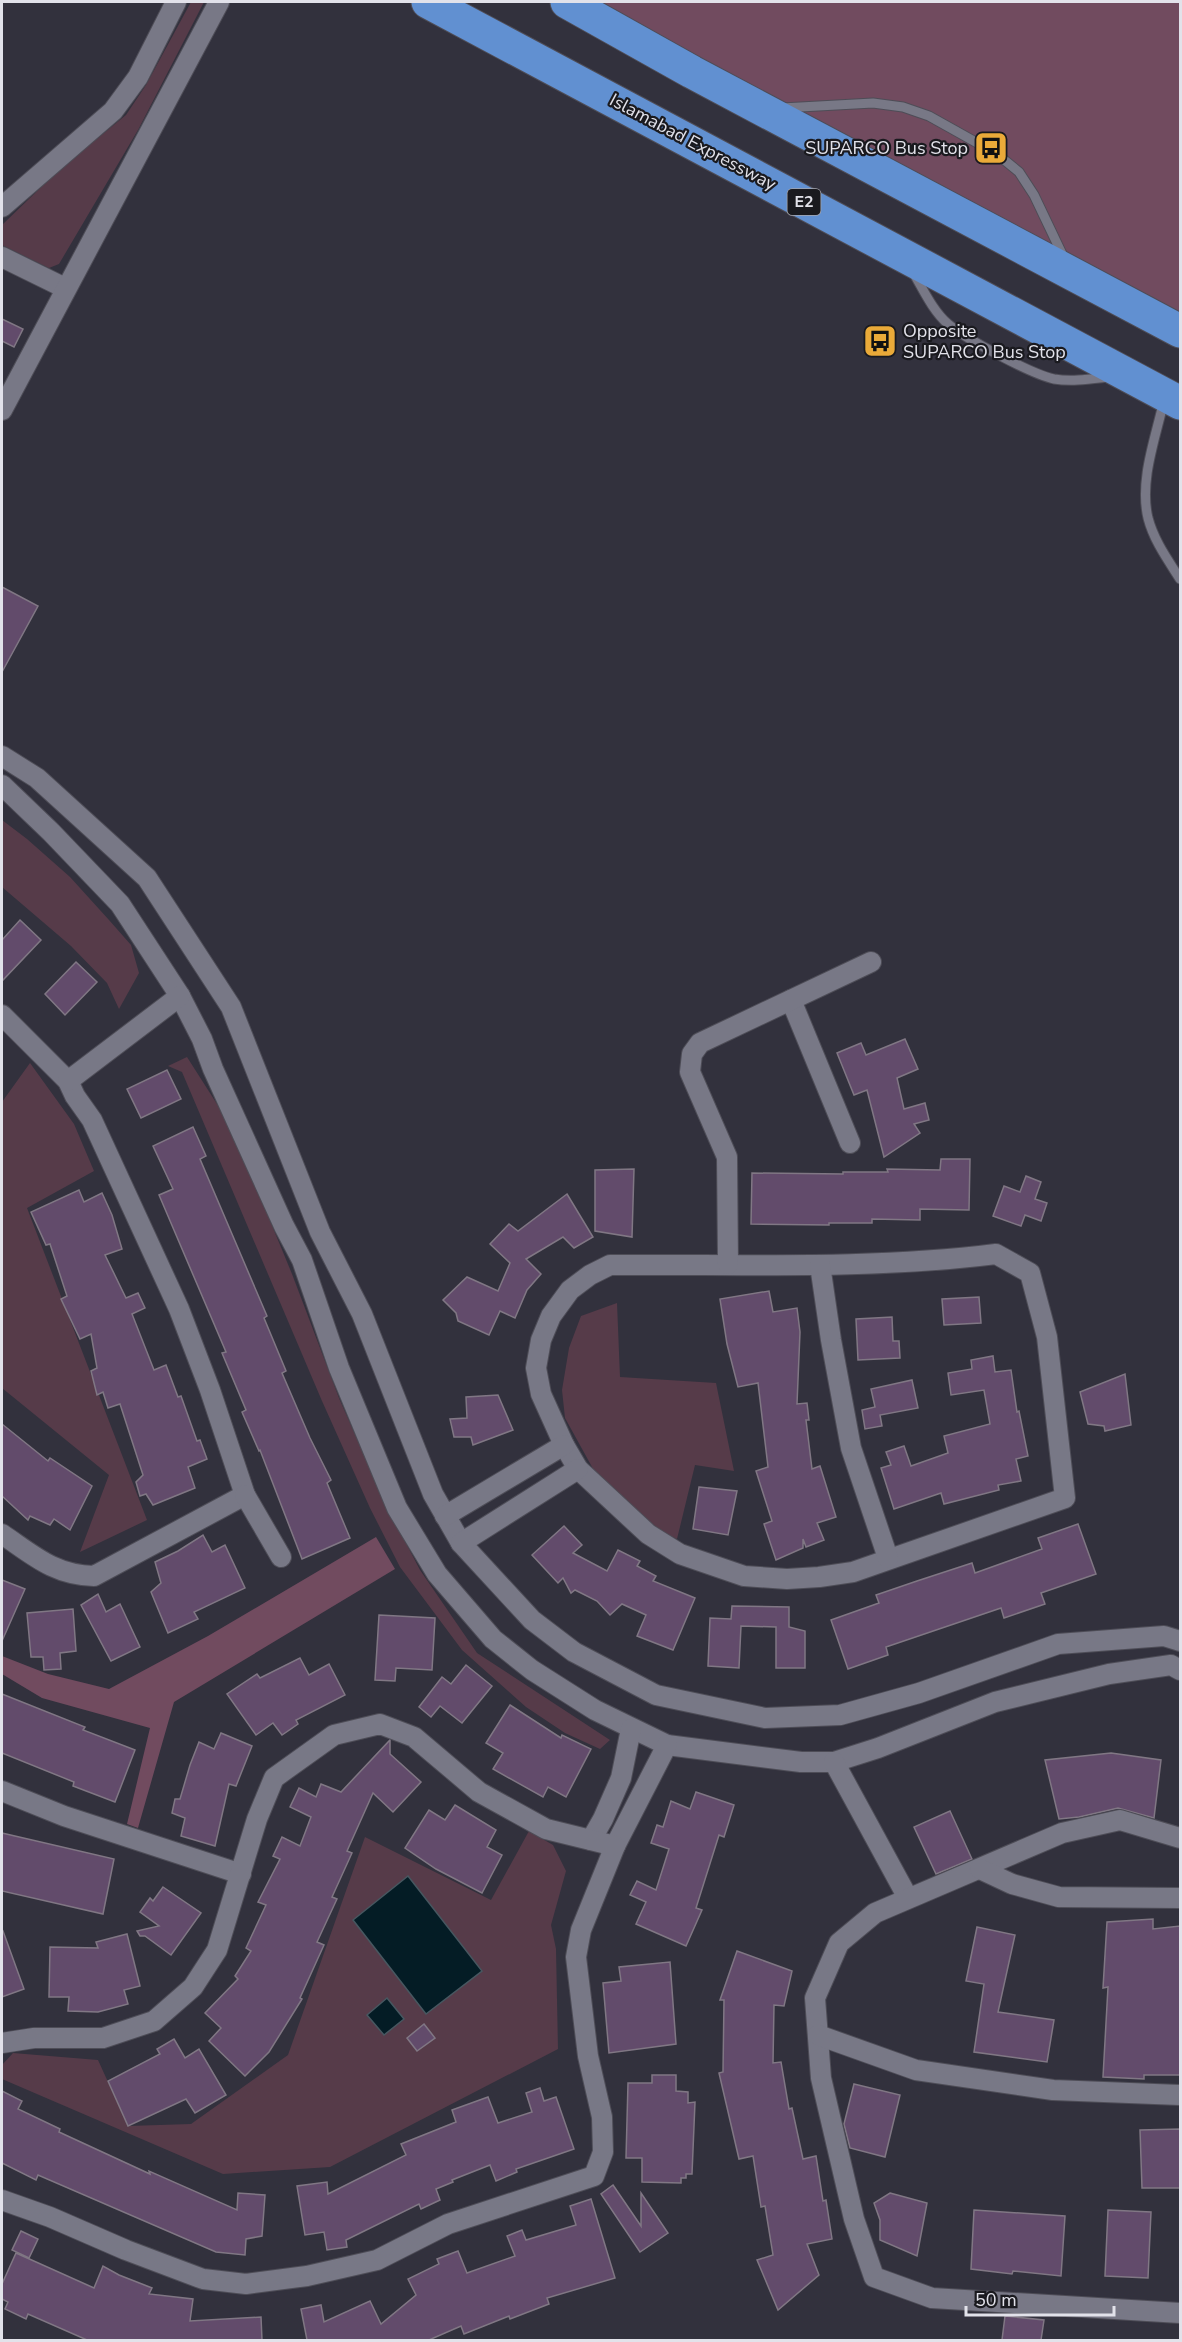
<svg xmlns="http://www.w3.org/2000/svg" width="1182" height="2342" font-family="'Nunito Sans',sans-serif">
  <style>
    .green { fill: #563b49 }
    .forest { fill: #714b5f }
    .water { fill: #041c25; stroke: #475760; stroke-width: 1.5 }
    .building { fill: #624b6b; stroke: #807784; stroke-width: 1.5 }
    .lines { fill: none; stroke-linecap: round; stroke-linejoin: round }
    .lane-casing { stroke: #4e4d57; stroke-width: 11 }
    .street-casing { stroke: #4e4d57; stroke-width: 22 }
    .highway-casing { stroke: #4e4d57; stroke-width: 35 }
    .lane { stroke: #787886; stroke-width: 9 }
    .street { stroke: #787886; stroke-width: 20 }
    .highway { stroke: #6190d1; stroke-width: 33 }
    .labels { text-anchor: middle; dominant-baseline: central; stroke-width: 4.5; stroke-linejoin: round; paint-order: stroke }
    .shield { fill: #1a1a1f; stroke: #a6a6ad; stroke-width: 1.5 }
    .shield-label { font-size: 16px; font-weight: bold; fill: #e2e2ea }
    .street-label { font-size: 18px; fill: #e2e2ea; stroke: #1a1a1f }
    .poi-label { font-size: 18px; fill: #e2e2ea; stroke: #1a1a1f; text-anchor: end }
  </style>
  <rect width="100%" height="100%" fill="#32313d"/>
  <g class="green">
    <polygon points="191,2 204,2 138,130 59,264 49,268 2,245 2,225 60,169 126,115 146,85"/>
    <polygon points="2,820 27,839 70,877 109,920 131,945 139,973 119,1009 107,983 71,946 2,887"/>
    <polygon points="187,1057 231,1126 292,1274 339,1398 386,1505 420,1570 477,1653 610,1740 600,1749 565,1733 526,1707 462,1650 400,1567 370,1508 322,1401 182,1072 168,1066"/>
    <polygon points="30,1063 74,1124 94,1171 27,1208 147,1520 80,1552 109,1475 2,1388 2,1102"/>
    <polygon points="617,1303 620,1377 716,1383 734,1471 695,1465 677,1539 654,1529 597,1476 565,1418 562,1390 569,1348 581,1316"/>
    <polygon points="529,1831 553,1845 566,1871 551,1925 556,1949 558,2049 330,2167 223,2174 2,2079 2,2065 13,2053 98,2060 128,2126 191,2124 288,2055 365,1837 491,1900"/>
  </g>
  <g class="forest">
    <polygon points="578,2 1180,2 1180,314"/>
    <polygon points="376,1537 395,1569 174,1702 138,1828 127,1824 150,1728 42,1698 2,1674 2,1656 48,1674 109,1689 208,1636"/>
  </g>
  <g class="water">
    <polygon points="408,1876 482,1971 426,2014 353,1920"/>
    <polygon points="387,1998 404,2019 384,2035 367,2015"/>
  </g>
  <g class="building">
    <polygon points="2,319 23,329 14,347 2,341"/>
    <polygon points="2,587 38,606 2,672"/>
    <polygon points="20,920 41,940 2,981 2,940"/>
    <polygon points="76,962 97,982 65,1015 45,994"/>
    <polygon points="905,1039 918,1069 897,1078 904,1109 925,1103 929,1120 914,1124 920,1133 884,1157 867,1090 854,1095 837,1053 861,1043 866,1055"/>
    <polygon points="167,1070 181,1099 141,1118 127,1089"/>
    <polygon points="193,1127 206,1156 200,1159 267,1316 264,1318 286,1371 282,1373 310,1438 331,1480 327,1483 350,1538 302,1559 260,1450 259,1451 242,1412 246,1410 222,1353 226,1352 159,1195 173,1189 153,1146"/>
    <polygon points="941,1159 970,1159 969,1210 920,1209 920,1220 872,1219 872,1223 829,1223 829,1225 751,1224 752,1173 843,1174 843,1172 888,1172 887,1169 940,1170"/>
    <polygon points="634,1169 632,1237 595,1231 595,1170"/>
    <polygon points="1026,1176 1041,1182 1035,1199 1047,1203 1041,1221 1025,1215 1021,1226 993,1216 1004,1186 1020,1192"/>
    <polygon points="79,1190 84,1202 102,1193 112,1215 122,1249 105,1255 126,1298 138,1293 145,1308 132,1314 154,1370 166,1365 178,1397 181,1396 197,1441 200,1440 207,1459 188,1467 195,1488 153,1505 146,1494 140,1496 136,1482 143,1475 120,1404 108,1408 103,1392 97,1395 91,1371 97,1368 91,1334 80,1339 61,1299 67,1296 50,1244 46,1245 31,1212"/>
    <polygon points="567,1194 593,1237 574,1248 563,1237 526,1259 541,1274 527,1290 515,1318 500,1311 489,1335 458,1321 456,1313 443,1300 467,1277 498,1291 510,1263 490,1244 509,1224 518,1231"/>
    <polygon points="769,1291 773,1312 797,1308 800,1332 797,1404 807,1403 809,1420 806,1420 812,1469 820,1466 836,1517 817,1523 824,1540 806,1547 803,1539 803,1548 776,1560 764,1524 772,1521 756,1471 768,1467 758,1383 738,1387 727,1344 720,1299"/>
    <polygon points="979,1297 981,1323 944,1325 942,1299"/>
    <polygon points="892,1317 893,1341 899,1341 900,1358 858,1360 856,1319"/>
    <polygon points="993,1356 995,1372 1011,1370 1017,1412 1019,1411 1028,1456 1016,1459 1021,1481 998,1485 999,1490 944,1504 941,1493 894,1509 881,1468 891,1465 886,1452 904,1446 911,1466 948,1453 944,1436 990,1424 984,1390 951,1395 948,1373 972,1369 971,1360"/>
    <polygon points="1125,1374 1131,1425 1105,1431 1104,1426 1088,1424 1080,1392"/>
    <polygon points="912,1380 918,1408 880,1415 882,1426 865,1429 862,1410 875,1407 871,1389"/>
    <polygon points="498,1395 513,1430 473,1445 471,1437 454,1437 450,1419 467,1418 466,1397"/>
    <polygon points="2,1424 48,1461 50,1458 92,1486 70,1530 54,1519 50,1525 30,1516 28,1520 2,1496"/>
    <polygon points="699,1487 737,1491 728,1535 693,1529"/>
    <polygon points="1078,1524 1096,1574 1041,1593 1045,1604 1004,1618 1001,1608 886,1647 888,1655 848,1669 831,1620 879,1603 876,1595 917,1581 972,1563 975,1573 1042,1549 1038,1538"/>
    <polygon points="564,1526 582,1545 573,1553 607,1571 618,1550 640,1561 637,1566 656,1576 653,1581 695,1598 673,1650 637,1636 646,1615 622,1604 610,1615 597,1601 575,1590 571,1593 563,1578 558,1583 532,1555"/>
    <polygon points="203,1535 212,1552 225,1545 245,1588 194,1612 198,1619 168,1633 151,1592 161,1583 155,1562 178,1551"/>
    <polygon points="2,1580 25,1589 2,1641"/>
    <polygon points="98,1594 106,1612 120,1604 140,1647 111,1661 81,1605"/>
    <polygon points="732,1606 789,1607 789,1627 805,1631 805,1668 776,1668 776,1627 741,1626 739,1668 708,1666 710,1618 731,1619"/>
    <polygon points="73,1609 76,1651 60,1653 61,1669 44,1670 43,1657 31,1657 27,1613"/>
    <polygon points="379,1615 435,1618 432,1670 396,1668 395,1681 375,1680"/>
    <polygon points="300,1658 309,1675 329,1664 345,1695 296,1720 298,1724 282,1735 273,1723 256,1735 227,1694 257,1674 260,1678"/>
    <polygon points="466,1665 492,1686 462,1723 440,1706 431,1717 419,1707 442,1677 451,1684"/>
    <polygon points="2,1694 85,1727 83,1730 135,1750 115,1802 73,1786 74,1782 2,1753"/>
    <polygon points="510,1705 561,1738 562,1735 591,1749 566,1797 548,1787 543,1797 493,1769 503,1753 486,1743"/>
    <polygon points="221,1733 252,1746 236,1786 229,1784 215,1846 181,1836 185,1818 172,1813 175,1799 180,1799 190,1765 199,1742 214,1749"/>
    <polygon points="390,1740 390,1754 421,1782 393,1812 373,1793 347,1851 352,1853 332,1897 337,1899 317,1942 324,1945 300,1998 302,1999 269,2052 245,2076 209,2041 221,2028 205,2013 238,1979 235,1976 251,1951 246,1948 266,1905 258,1902 280,1859 273,1856 282,1837 300,1846 311,1817 290,1807 299,1788 316,1797 321,1784 341,1792"/>
    <polygon points="1111,1753 1161,1760 1154,1818 1118,1808 1079,1817 1059,1819 1045,1760"/>
    <polygon points="696,1792 734,1805 724,1837 719,1835 696,1908 702,1910 686,1946 636,1924 646,1902 630,1895 637,1881 656,1890 669,1849 651,1843 657,1825 663,1827 671,1801 690,1809"/>
    <polygon points="455,1805 496,1830 487,1847 502,1855 482,1893 436,1869 405,1848 429,1810 445,1820"/>
    <polygon points="950,1811 972,1859 936,1874 914,1827"/>
    <polygon points="2,1833 114,1859 103,1914 2,1891"/>
    <polygon points="163,1887 201,1913 171,1955 145,1936 140,1936 137,1931 159,1926 140,1912 150,1898 153,1901"/>
    <polygon points="1153,1919 1153,1929 1180,1926 1180,2075 1144,2075 1144,2079 1103,2077 1108,1987 1103,1988 1107,1922"/>
    <polygon points="977,1927 1015,1935 998,2012 1054,2020 1047,2062 974,2052 984,1984 966,1981"/>
    <polygon points="3,1931 24,1989 2,1997 2,1932"/>
    <polygon points="127,1934 140,1986 124,1990 128,2004 98,2012 68,2011 69,1997 49,1997 50,1947 98,1948 96,1942"/>
    <polygon points="737,1951 792,1971 784,2006 774,2005 773,2063 781,2062 789,2109 792,2108 803,2159 816,2156 823,2201 826,2200 832,2239 807,2244 819,2275 778,2310 757,2260 773,2255 765,2206 761,2207 753,2156 739,2159 719,2073 723,2072 724,2000 720,2000"/>
    <polygon points="670,1962 676,2044 609,2053 603,1983 621,1981 619,1967"/>
    <polygon points="424,2024 435,2038 417,2051 407,2038"/>
    <polygon points="174,2039 185,2058 199,2049 226,2095 195,2113 186,2099 128,2126 108,2081 160,2054 157,2049"/>
    <polygon points="652,2075 676,2075 676,2091 688,2092 688,2103 695,2102 692,2174 686,2174 686,2178 681,2178 681,2183 642,2182 642,2158 626,2158 628,2083 652,2083"/>
    <polygon points="854,2084 900,2095 885,2157 850,2148 844,2124"/>
    <polygon points="540,2088 544,2101 556,2097 574,2149 516,2169 517,2172 496,2181 490,2165 452,2180 453,2182 436,2189 440,2200 421,2209 419,2204 346,2240 347,2247 327,2250 324,2232 305,2235 297,2186 327,2182 328,2194 406,2155 401,2144 456,2122 452,2110 488,2097 498,2123 532,2112 526,2093"/>
    <polygon points="2,2091 22,2101 18,2109 60,2129 59,2132 150,2174 149,2171 237,2210 238,2193 265,2195 262,2236 246,2239 245,2255 216,2252 38,2175 36,2180 2,2163"/>
    <polygon points="1180,2129 1180,2188 1142,2188 1140,2130"/>
    <polygon points="613,2185 641,2226 641,2193 668,2233 640,2252 601,2194"/>
    <polygon points="890,2193 927,2203 917,2256 880,2240 880,2220 874,2203"/>
    <polygon points="591,2199 615,2278 547,2298 549,2304 510,2319 509,2316 464,2334 461,2326 429,2340 307,2340 301,2309 321,2305 324,2322 370,2301 381,2324 416,2295 408,2279 439,2264 437,2259 458,2251 467,2273 515,2256 507,2236 522,2230 526,2240 576,2225 570,2206"/>
    <polygon points="974,2210 1065,2216 1061,2276 1013,2271 1012,2274 971,2269"/>
    <polygon points="1108,2210 1151,2212 1148,2278 1105,2276"/>
    <polygon points="21,2231 38,2239 29,2258 12,2250"/>
    <polygon points="16,2253 94,2288 103,2266 119,2275 152,2288 149,2294 193,2299 190,2321 261,2317 262,2340 87,2340 28,2314 26,2319 5,2309 8,2302 2,2299 2,2284"/>
    <polygon points="1005,2316 1044,2320 1041,2340 1002,2340"/>
  </g>
  <g class="lines">
    <defs>
      <g id="lane">
        <polyline points="782,108 873,103 903,107 929,116 997,154 1019,172 1034,195 1064,258"/>
        <path d="M 914,274 C 924,291 933,311 948,324 C 966,339 1031,374 1054,379 C 1072,382 1091,379 1109,377"/>
        <path d="M 1164,400 C 1156,437 1139,480 1148,518 C 1154,541 1168,560 1180,579"/>
      </g>
      <g id="street">
        <polyline points="2,207 113,111 138,77 176,2"/>
        <polyline points="2,257 65,288"/>
        <polyline points="2,410 219,2"/>
        <polyline points="2,756 37,778 147,878 231,1007 320,1232 362,1314 433,1494 461,1543 532,1620 574,1652 656,1695 765,1718 840,1715 919,1693 1058,1644 1164,1636 1180,1641"/>
        <polyline points="2,785 51,832 120,904 180,996 202,1039 213,1069 284,1226 302,1260 339,1368 397,1508 437,1574 493,1639 532,1670 595,1710 667,1745 801,1762 834,1762 878,1748 995,1702 1109,1674 1171,1665 1180,1670"/>
        <polyline points="791,1000 850,1143"/>
        <path d="M 2,1015 L 68,1081 L 75,1096 L 92,1120 L 179,1309 L 210,1390 L 245,1495 L 94,1576 C 54,1575 33,1555 2,1534"/>
        <polyline points="68,1081 180,996"/>
        <path d="M 996,1254 L 1030,1273 L 1047,1337 L 1065,1498 L 853,1572 L 819,1577 L 787,1579 L 744,1576 L 680,1554 L 648,1534 L 578,1469 L 564,1445 L 541,1394 L 536,1368 L 541,1340 L 551,1316 L 570,1290 L 590,1275 L 610,1265 C 738,1264 868,1270 996,1254 Z"/>
        <polyline points="728,1264 727,1157 690,1072 692,1054 700,1043 871,962"/>
        <polyline points="820,1265 831,1340 851,1448 888,1558"/>
        <polyline points="245,1495 281,1557"/>
        <polyline points="445,1516 564,1445"/>
        <polyline points="461,1543 578,1469"/>
        <polyline points="834,1762 908,1898"/>
        <polyline points="2,1791 64,1816 241,1874"/>
        <polyline points="1180,1838 1120,1820 1062,1833 875,1913 839,1943 815,1998 821,2078 854,2219 874,2277 932,2298 1180,2313"/>
        <polyline points="591,1840 603,1819 621,1778 631,1729"/>
        <polyline points="615,1846 667,1745"/>
        <polyline points="980,1869 1012,1884 1059,1897 1180,1898"/>
        <polyline points="818,2035 916,2070 1053,2090 1180,2095"/>
        <polyline points="2,2043 34,2038 103,2038 154,2021 193,1987 217,1950 257,1819 274,1778 334,1735 380,1724 414,1737 479,1792 546,1829 615,1846 581,1930 576,1957 588,2056 602,2117 603,2152 594,2176 448,2224 377,2260 307,2276 246,2284 203,2279 126,2250 50,2217 2,2200"/>
      </g>
      <g id="highway">
        <polyline points="428,2 1180,403"/>
        <polyline points="567,2 692,72 1180,331"/>
      </g>
    </defs>
    <use href="#lane" class="lane-casing"/>
    <use href="#street" class="street-casing"/>
    <use href="#highway" class="highway-casing"/>
    <use href="#lane" class="lane"/>
    <use href="#street" class="street"/>
    <use href="#highway" class="highway"/>
  </g>
  <defs>
    <symbol id="bus-square" viewBox="-11 -11 22 22"><rect x="-9" y="-9" width="18" height="18" rx="4" fill="#eaaa39" stroke="#1a1a1f"/><path d="M-5-6H5V4H4V6H2V4H-2V6H-4V4H-5ZM-3.5-4V0h7V-4ZM-3.5 1.2v1.5H-2V1.2ZM2 1.2v1.5H3.5V1.2Z" fill="#111"/></symbol>
  </defs>
  <g fill-rule="evenodd">
    <use href="#bus-square" x="972" y="129" width="38" height="38"/>
    <use href="#bus-square" x="861" y="322" width="38" height="38"/>
  </g>
  <g class="labels">
    <rect class="shield" x="787.5" y="189" width="33" height="26" rx="4.5"/>
    <g class="shield-label">
      <text x="804" y="202">E2</text>
    </g>
    <g class="street-label">
      <text transform="translate(693 142) rotate(28)">Islamabad Expressway</text>
    </g>
    <g class="poi-label">
      <text x="968" y="148">SUPARCO Bus Stop</text>
      <text x="903" y="331" text-anchor="start">Opposite<tspan x="903" dy="21">SUPARCO Bus Stop</tspan></text>
    </g>
  </g>
  <rect width="1182" height="2342" fill="none" stroke="#e2e2ea" stroke-width="6"/>
  <path d="M966 2306v9h148v-9" fill="none" stroke="#e2e2ea" stroke-width="3"/>
  <text x="975" y="2306" font-size="18" fill="#e2e2ea" stroke="#1a1a1f" stroke-width="4.5" paint-order="stroke">50 m</text>
</svg>
